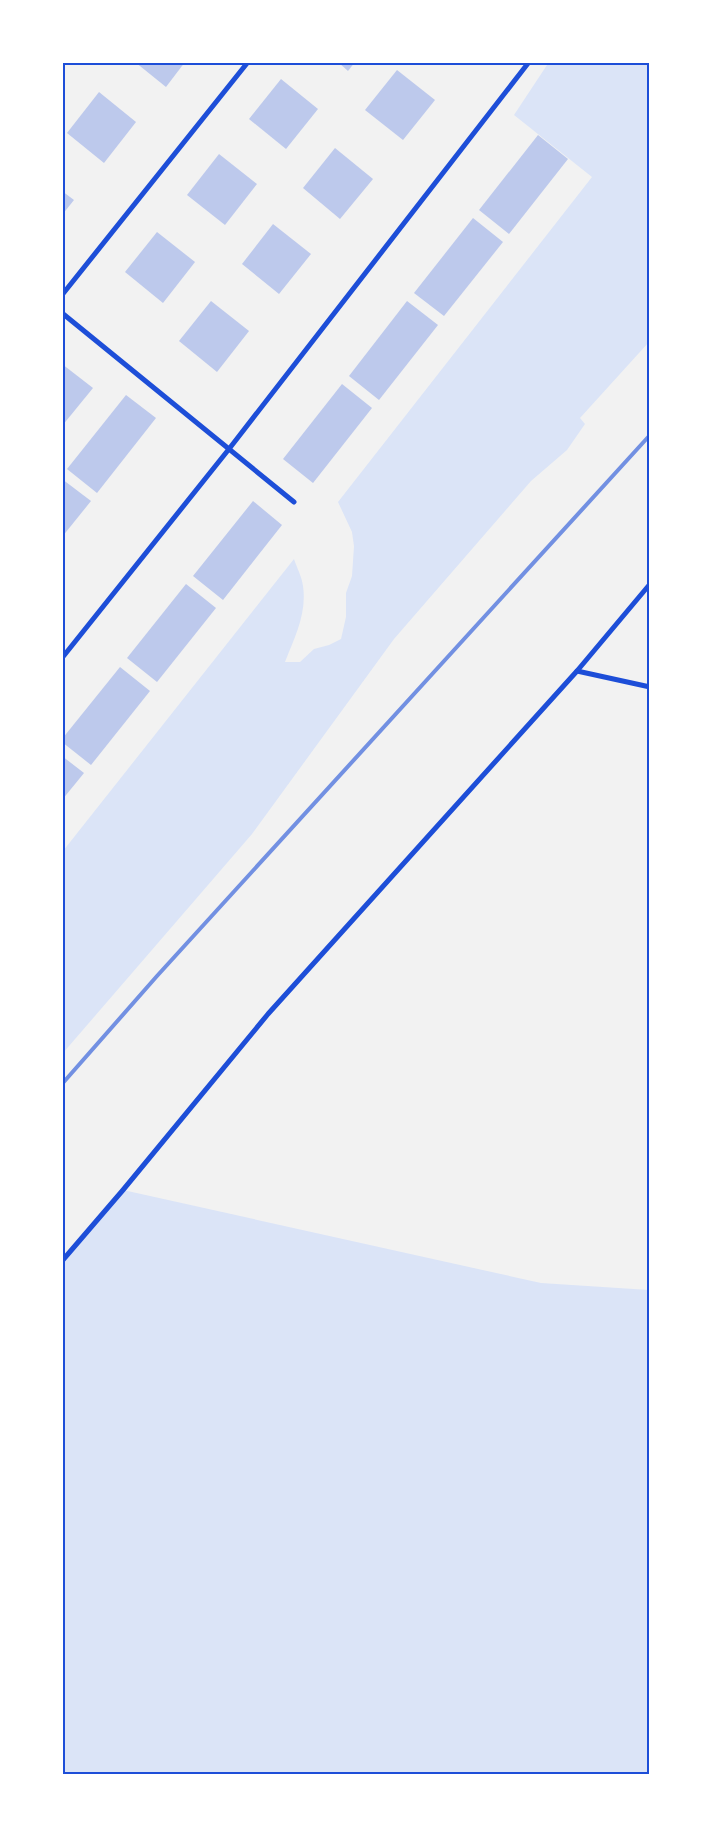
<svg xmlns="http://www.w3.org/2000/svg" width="712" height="1837" font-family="'Archivo Narrow',sans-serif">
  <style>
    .green { fill: #dbe4f7 }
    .building { fill: #bdc9ec }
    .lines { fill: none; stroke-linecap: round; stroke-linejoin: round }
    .minor { stroke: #1d4ed8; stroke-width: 5 }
    .rail { stroke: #7290e2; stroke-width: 4 }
    .neatline { fill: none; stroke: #1d4ed8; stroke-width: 2 }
  </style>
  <rect width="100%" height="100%" fill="#f2f2f2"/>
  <g class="green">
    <path d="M 549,62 L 649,63 L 649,342 L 580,418 L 585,424 L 567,450 L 531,481 L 394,639 L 252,834 L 63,1053 L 63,851 L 294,559 C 297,568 302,577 303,586 C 307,613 295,637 285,662 L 300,662 L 314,649 L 329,645 L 341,639 L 346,617 L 346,593 L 352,576 L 354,546 L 352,532 L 338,502 L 592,177 L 514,115 Z"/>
    <polygon points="123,1190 541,1283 649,1290 649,1774 63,1774 63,1261"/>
  </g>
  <g class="building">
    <polygon points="135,62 185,62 166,87"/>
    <polygon points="338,62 355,62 348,71"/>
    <polygon points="397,70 435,100 403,140 365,110"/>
    <polygon points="281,79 318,109 286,149 249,119"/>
    <polygon points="99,92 136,122 104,163 67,133"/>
    <polygon points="538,135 568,159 509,234 479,210"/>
    <polygon points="335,148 373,179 340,219 303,188"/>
    <polygon points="219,154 257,184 225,225 187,195"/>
    <polygon points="62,191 74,200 62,215"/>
    <polygon points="473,218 503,242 444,316 414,293"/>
    <polygon points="273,224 311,254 279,294 242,264"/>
    <polygon points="157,232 195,262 163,303 125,272"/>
    <polygon points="211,301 249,331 217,372 179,341"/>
    <polygon points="407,301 438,325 379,400 349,376"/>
    <polygon points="62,364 93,388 62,426"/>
    <polygon points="342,384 372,408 313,483 283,459"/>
    <polygon points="126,395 156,418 97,493 67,469"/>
    <polygon points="62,479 91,501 62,537"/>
    <polygon points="253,501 282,525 223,600 193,576"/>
    <polygon points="186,584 216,608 157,682 127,658"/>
    <polygon points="120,667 150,691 91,765 62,742 62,739"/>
    <polygon points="62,756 84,773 62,800"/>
  </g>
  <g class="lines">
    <g class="minor">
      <polyline points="62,295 248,62"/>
      <polyline points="62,313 294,502"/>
      <polyline points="62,658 229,449 529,62"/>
      <polyline points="577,671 650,687"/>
      <polyline points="62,1261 123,1190 268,1014 577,671 650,584"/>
    </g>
    <polyline class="rail" points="62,1084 157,976 650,435"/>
  </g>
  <rect width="712" height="1837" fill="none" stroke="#ffffff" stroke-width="128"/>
  <rect x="64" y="64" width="584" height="1709" class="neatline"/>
</svg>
